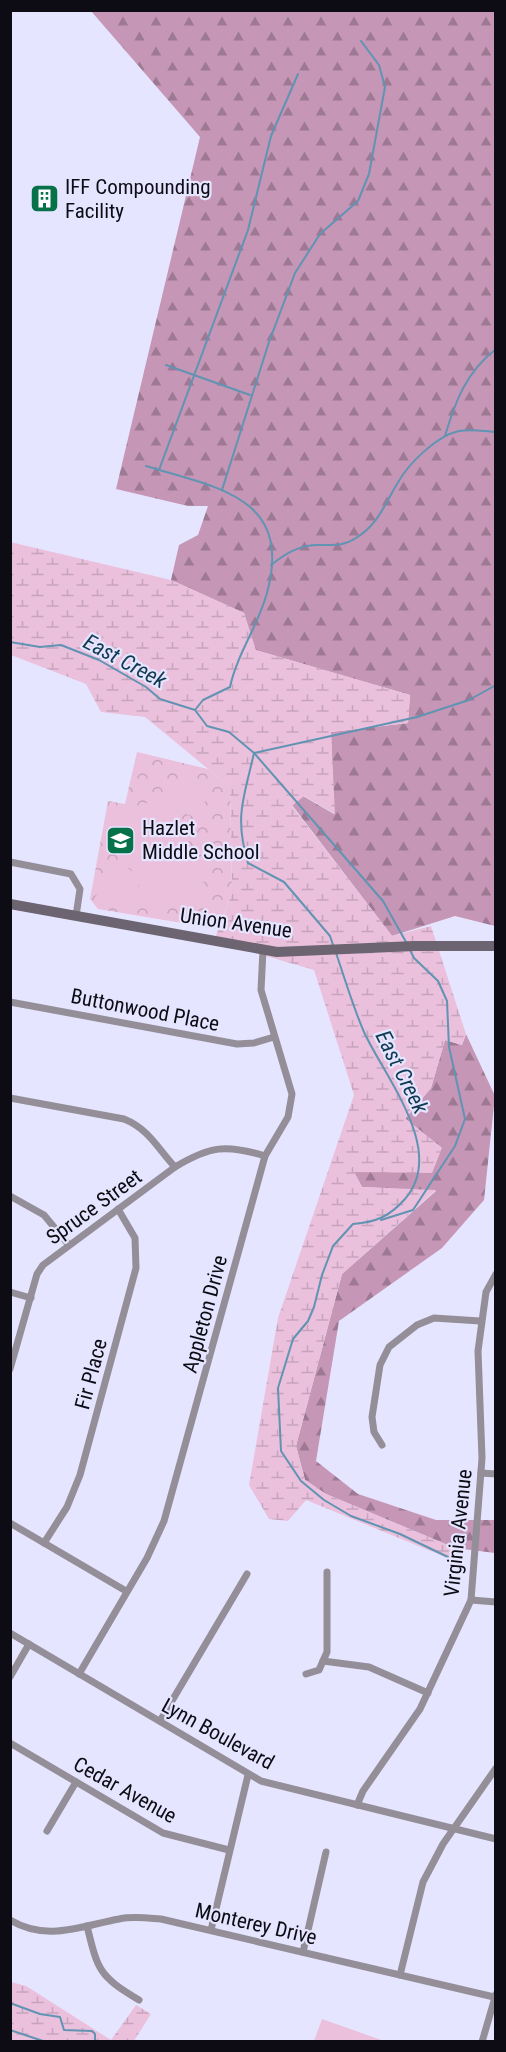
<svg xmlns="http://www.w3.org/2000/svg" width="506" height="2052" font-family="'Roboto Condensed',sans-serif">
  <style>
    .forest { fill: url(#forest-firs) }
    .wetland { fill: url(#wetland-marsh) }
    .park { fill: url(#park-crowns) }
    .pitch { fill: #eac0dc }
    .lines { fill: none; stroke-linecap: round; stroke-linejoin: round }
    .stream { stroke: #6193b2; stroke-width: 2 }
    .street { stroke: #948e98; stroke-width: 7 }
    .secondary { stroke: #6c6471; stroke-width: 10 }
    .labels { text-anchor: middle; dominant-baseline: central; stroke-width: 4.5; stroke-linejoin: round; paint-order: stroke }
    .poi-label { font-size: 21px; fill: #0d0c14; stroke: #e6e5ff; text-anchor: start }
    .street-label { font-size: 21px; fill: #0d0c14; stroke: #e6e5ff }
    .water-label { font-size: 22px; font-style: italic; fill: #103a51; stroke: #e6e5ff }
  </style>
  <defs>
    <pattern id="forest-firs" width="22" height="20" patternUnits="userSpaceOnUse" patternTransform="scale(1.5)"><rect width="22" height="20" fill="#c596b6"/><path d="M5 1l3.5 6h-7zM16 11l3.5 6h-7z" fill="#9e7993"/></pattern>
    <pattern id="wetland-marsh" width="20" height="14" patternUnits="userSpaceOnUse" patternTransform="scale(1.5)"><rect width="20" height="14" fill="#eac0dc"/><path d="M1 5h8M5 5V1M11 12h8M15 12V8" fill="none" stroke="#c8a4bc"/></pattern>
    <pattern id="park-crowns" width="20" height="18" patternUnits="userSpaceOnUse" patternTransform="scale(1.5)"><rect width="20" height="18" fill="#eac0dc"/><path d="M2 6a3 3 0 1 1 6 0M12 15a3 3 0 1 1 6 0" fill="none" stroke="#c8a4bc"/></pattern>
  </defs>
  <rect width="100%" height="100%" fill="#e6e5ff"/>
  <g class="forest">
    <polygon points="91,11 495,11 495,926 455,916 392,936 292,805 303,796 334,814 331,732 408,723 410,695 255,650 244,613 171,580 179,545 198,535 208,506 188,506 116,489 200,137"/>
    <polygon points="466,1034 495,1096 484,1200 442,1248 339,1321 316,1461 358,1494 436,1520 495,1520 495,1553 455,1548 326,1494 305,1480 296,1446 342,1274 436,1191 362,1187 354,1172 442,1148 405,1119 431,1088 445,1040 462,1045"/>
  </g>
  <g class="wetland">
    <polygon points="10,542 171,580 244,613 256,650 410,695 408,723 331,732 335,814 304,796 292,806 392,936 431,926 466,1034 462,1045 445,1040 431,1088 405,1118 442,1148 432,1173 354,1172 362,1187 436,1190 342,1274 296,1446 305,1480 326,1494 455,1548 455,1561 306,1500 288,1521 269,1519 249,1485 278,1318 354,1095 314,970 214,941 232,893 230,787 145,717 101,712 86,684 11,655"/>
    <polygon points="11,1982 26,1986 111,2040 136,2005 151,2014 134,2041 11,2041"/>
  </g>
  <polygon class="park" points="137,752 208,769 230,787 232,893 218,929 98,909 90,899 108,801 125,804"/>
  <g class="pitch">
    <path d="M 180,780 L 208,786 L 202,815 C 189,819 180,811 174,802 L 208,894 L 151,915 L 139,884 L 132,902 L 108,897 L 98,902 L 95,897 L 103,889 L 108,865 L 122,864 L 136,874 L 114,815 L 172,794 L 175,801 L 174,792 Z"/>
    <polygon points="322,2019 384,2041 314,2041"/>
  </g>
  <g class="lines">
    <g class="stream">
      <polyline points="166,365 250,395"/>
      <path d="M 445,436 C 455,402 466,372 496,349"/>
      <path d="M 146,466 C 218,488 293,497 267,593 C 258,626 237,654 230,687 L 203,700 L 195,710"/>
      <polyline points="159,470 248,230 271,136 298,74"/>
      <polyline points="222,490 269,342 295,273 320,234 358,201 369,174 385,87 379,65 361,41"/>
      <path d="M 271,565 C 286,553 301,544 321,545 C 335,545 344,546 356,538 C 378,524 384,506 397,484 C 408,464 436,436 459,431 C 471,429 483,431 496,432"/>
      <path d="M 10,642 L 40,647 L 61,645 L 99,660 L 146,687 L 160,699 L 195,710 L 207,726 L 229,732 L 254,753 C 244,798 234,816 248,863 L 284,882 L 330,936 L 333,945"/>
      <polyline points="406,942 383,901 254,753 417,717 469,700 496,685"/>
      <path d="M 336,953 C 345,979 353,1007 364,1032 C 385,1078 447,1151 405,1199 C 389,1217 376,1222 353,1224 L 333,1246 L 322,1275 L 314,1307 L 308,1321 L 293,1339 L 278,1388 L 281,1451 L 301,1481 L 324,1500 L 351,1516 L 400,1534 L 448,1557 L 462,1559"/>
      <polyline points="381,1220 413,1210 455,1146 465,1119 449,1047 447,1001 438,981 414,958 410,950"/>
      <polyline points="10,2003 40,2014 60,2017 64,2030 92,2031 95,2034 95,2042"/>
      <polyline points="10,2030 46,2042"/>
    </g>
    <g class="street">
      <polyline points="10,862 71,874 80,889 76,916"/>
      <polyline points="10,1002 237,1044 254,1043 274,1037"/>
      <path d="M 10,1098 L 124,1119 C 149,1129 158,1149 175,1167"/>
      <polyline points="10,1196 44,1215 68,1244"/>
      <polyline points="10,1292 31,1298"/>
      <path d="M 10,1369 L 37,1274 L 43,1265 L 175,1167 C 210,1146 226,1144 265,1156"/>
      <polyline points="382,1445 374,1432 372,1417 380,1365 389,1347 417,1325 434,1318 480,1321"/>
      <polyline points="481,1473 496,1474"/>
      <polyline points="10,1523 126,1591"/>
      <polyline points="44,1543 67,1507 80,1475 136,1268 135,1238 118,1209"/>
      <polyline points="471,1600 496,1602"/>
      <polyline points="10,1633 261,1781 496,1839"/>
      <polyline points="323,1661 369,1667 428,1693"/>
      <polyline points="79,1674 147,1558 164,1521 265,1156 288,1117 292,1094 261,990 263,950"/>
      <polyline points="306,1674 319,1670 327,1652 327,1572"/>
      <polyline points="10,1677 29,1644"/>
      <polyline points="160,1721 247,1574"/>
      <polyline points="10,1743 163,1833 229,1850"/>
      <polyline points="357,1805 363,1791 420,1709 471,1600 482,1458 478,1351 486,1292 496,1274"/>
      <polyline points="47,1831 76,1782"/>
      <path d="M 10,1920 C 47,1942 81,1926 119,1919 C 133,1916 147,1918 161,1919 L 494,1997"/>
      <path d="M 87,1926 C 98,1971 99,1976 139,2000"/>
      <polyline points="211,1930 248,1775"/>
      <polyline points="303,1952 326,1852"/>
      <polyline points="400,1975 423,1882 443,1844 496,1768"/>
      <polyline points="482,2042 496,1994"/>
    </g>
    <polyline class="secondary" points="10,904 277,952 415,946 496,946"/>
  </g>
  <defs>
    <symbol id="building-square" viewBox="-11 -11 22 22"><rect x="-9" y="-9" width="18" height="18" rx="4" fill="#07724a" stroke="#e6e5ff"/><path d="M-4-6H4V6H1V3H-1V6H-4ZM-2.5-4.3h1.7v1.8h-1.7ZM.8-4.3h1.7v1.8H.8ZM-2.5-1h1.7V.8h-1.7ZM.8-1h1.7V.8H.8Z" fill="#fff"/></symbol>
    <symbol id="school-square" viewBox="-11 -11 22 22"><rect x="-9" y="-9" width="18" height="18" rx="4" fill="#07724a" stroke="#e6e5ff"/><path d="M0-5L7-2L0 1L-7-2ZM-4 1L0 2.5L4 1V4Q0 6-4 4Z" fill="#fff"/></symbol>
  </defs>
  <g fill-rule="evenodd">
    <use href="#building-square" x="28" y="182" width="33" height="33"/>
    <use href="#school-square" x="104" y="824" width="33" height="33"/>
  </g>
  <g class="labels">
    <g class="poi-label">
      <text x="65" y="187">IFF Compounding<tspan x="65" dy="24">Facility</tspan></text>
      <text x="142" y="828">Hazlet<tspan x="142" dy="24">Middle School</tspan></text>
    </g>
    <g class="street-label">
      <text transform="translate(236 923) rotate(8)">Union Avenue</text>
      <text transform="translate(145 1010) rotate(11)">Buttonwood Place</text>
      <text transform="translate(94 1207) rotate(-36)">Spruce Street</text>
      <text transform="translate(205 1314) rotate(-75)">Appleton Drive</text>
      <text transform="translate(91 1374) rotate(-75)">Fir Place</text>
      <text transform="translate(458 1533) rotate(-84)">Virginia Avenue</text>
      <text transform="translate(218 1734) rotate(29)">Lynn Boulevard</text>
      <text transform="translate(125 1790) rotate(29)">Cedar Avenue</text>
      <text transform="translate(256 1924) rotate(13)">Monterey Drive</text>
    </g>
    <g class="water-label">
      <text transform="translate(125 661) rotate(28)">East Creek</text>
      <text transform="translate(402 1072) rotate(63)">East Creek</text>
    </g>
  </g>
  <rect width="506" height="2052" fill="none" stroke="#0d0c14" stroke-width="24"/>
</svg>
